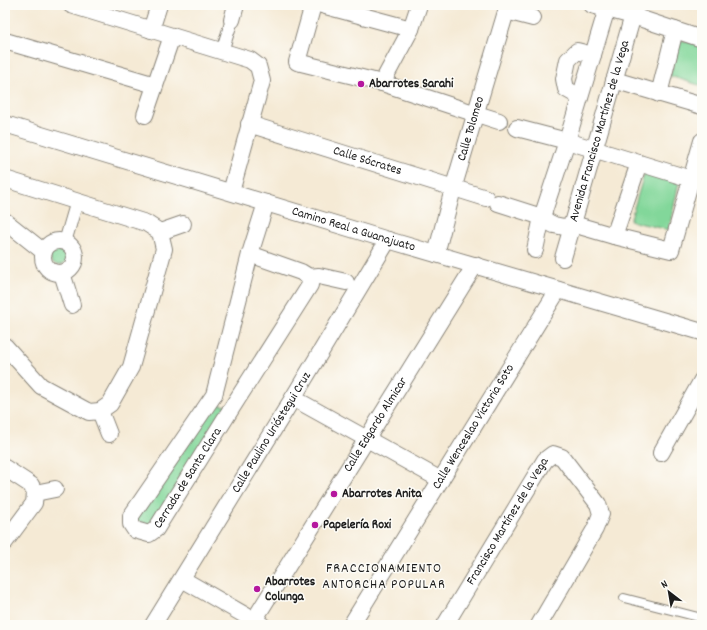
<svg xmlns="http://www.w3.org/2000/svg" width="707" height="630" font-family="Dekko,sans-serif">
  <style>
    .green { fill: #82d79a; stroke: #4f7a5b }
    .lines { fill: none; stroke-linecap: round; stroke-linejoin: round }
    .service-casing { stroke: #888378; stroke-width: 10 }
    .pedestrian-casing { stroke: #888378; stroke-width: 14 }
    .minor-casing { stroke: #888378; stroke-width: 18 }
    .service { stroke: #fff; stroke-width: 8 }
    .pedestrian { stroke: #fff; stroke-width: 12 }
    .minor { stroke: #fff; stroke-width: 16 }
    .poi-dot { fill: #b5179e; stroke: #fdfcf7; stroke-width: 1.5 }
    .labels { text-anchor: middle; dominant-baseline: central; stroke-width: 3; stroke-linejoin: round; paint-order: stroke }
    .poi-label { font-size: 13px; font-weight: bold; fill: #1c1c1c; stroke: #fdfcf7; text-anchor: start }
    .street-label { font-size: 13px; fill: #1c1c1c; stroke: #fdfcf7 }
    .neighbourhood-label { font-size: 14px; letter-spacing: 1px; fill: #1c1c1c; stroke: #fdfcf7 }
  </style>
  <rect width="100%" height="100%" fill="#fdfcf7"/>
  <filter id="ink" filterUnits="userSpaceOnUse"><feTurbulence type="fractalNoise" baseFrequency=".025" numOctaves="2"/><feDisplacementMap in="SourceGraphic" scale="8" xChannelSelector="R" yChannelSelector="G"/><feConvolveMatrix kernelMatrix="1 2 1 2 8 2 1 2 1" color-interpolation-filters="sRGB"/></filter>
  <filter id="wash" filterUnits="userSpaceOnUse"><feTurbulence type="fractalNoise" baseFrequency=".012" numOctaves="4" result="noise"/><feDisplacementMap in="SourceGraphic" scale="16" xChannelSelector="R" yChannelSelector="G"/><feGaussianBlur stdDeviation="0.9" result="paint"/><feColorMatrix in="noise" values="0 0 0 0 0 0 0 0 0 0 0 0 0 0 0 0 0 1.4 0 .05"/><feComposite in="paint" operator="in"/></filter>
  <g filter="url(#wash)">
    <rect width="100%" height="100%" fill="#f5ead5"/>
    <g class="green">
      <polygon points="680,40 702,45 702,86 670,76"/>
      <polygon points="646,168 680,177 669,230 630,221"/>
      <circle cx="59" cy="256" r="9"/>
      <polygon points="216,404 227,406 153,526 135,520"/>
    </g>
  </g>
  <g filter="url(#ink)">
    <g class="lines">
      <defs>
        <polyline id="service" points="624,598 702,618"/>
        <g id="pedestrian">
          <polyline points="222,51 232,20"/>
          <polyline points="65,242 77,201"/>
        </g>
        <g id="minor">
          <polyline points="71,5 250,60 258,66 262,81 231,192"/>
          <polyline points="313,5 297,62 382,83 458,108 499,121"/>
          <polyline points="322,5 411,29"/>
          <polyline points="592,5 633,16 702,39"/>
          <polyline points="506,11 533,18"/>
          <polyline points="232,20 236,5"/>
          <polyline points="151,30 159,5"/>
          <polyline points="5,41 155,85"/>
          <polyline points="614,80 702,106"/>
          <polyline points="382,83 411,29 419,5"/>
          <polyline points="659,94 675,30"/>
          <polyline points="580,97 566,89 564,79 568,60 577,51 593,55"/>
          <polyline points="145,115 172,36"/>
          <path id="s1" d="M 5,124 L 388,240 L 702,332"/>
          <path id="s2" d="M 249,124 L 486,198"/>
          <polyline points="517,128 567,141 691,179"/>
          <polyline points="5,179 146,223 160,232 164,249 131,367 110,404 100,411 89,412 41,386 5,346"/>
          <path id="s3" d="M 266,203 L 250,254 L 214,395 L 131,516 L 131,524 L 135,530 L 149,534 L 156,529 L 233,406 L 310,285 L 309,277"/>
          <polyline points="498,203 542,217 548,222 554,225 564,227 573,224 614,236 671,250 702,141"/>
          <polyline points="5,221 44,252"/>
          <polyline points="160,232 183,224"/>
          <polyline points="614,236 639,163"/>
          <circle cx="59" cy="257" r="16"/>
          <polyline points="535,250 542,217 567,141 608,5"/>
          <polyline points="250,254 301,272 309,277"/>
          <path id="s4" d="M 436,254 L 453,189 L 508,5"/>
          <path id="s5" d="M 563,258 L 636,5"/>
          <polyline points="62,273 72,305"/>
          <polyline points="309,277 319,276 346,282"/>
          <polyline points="293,398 441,480"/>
          <polyline points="100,411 109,434"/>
          <polyline points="661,453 702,380"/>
          <polyline points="5,468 31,485 35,493 34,503 5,542"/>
          <polyline points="35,493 55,489"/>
          <polyline points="182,579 262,625"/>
          <path id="s6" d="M 153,625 L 293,398 L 388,240"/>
          <path id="s7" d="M 251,625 L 475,265"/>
          <path id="s8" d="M 351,625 L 558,290"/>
          <path id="s9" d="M 445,625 L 545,460 L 553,454 L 562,457 L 598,504 L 601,514 L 595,529 L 539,625"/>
        </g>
      </defs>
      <use href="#service" class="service-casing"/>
      <use href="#pedestrian" class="pedestrian-casing"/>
      <use href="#minor" class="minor-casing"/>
      <use href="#service" class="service"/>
      <use href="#pedestrian" class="pedestrian"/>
      <use href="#minor" class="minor"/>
    </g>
  </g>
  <g class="poi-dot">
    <circle cx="361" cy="84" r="4"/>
    <circle cx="334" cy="494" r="4"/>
    <circle cx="315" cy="525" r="4"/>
    <circle cx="257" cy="589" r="4"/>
  </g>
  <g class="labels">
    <g class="poi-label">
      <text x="369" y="84">Abarrotes Sarahi</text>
      <text x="342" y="494">Abarrotes Anita</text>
      <text x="323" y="525">Papelería Roxi</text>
      <text x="265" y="582">Abarrotes<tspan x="265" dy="15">Colunga</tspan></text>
    </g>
    <g class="street-label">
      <text stroke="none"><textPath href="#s4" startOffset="130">Calle Tolomeo</textPath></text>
      <text stroke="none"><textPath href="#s5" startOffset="132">Avenida Francisco Martínez de la Vega</textPath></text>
      <text stroke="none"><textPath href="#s2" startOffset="124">Calle Sócrates</textPath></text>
      <text stroke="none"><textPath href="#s1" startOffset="364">Camino Real a Guanajuato</textPath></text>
      <text stroke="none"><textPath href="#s7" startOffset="236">Calle Edgardo Almicar</textPath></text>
      <text stroke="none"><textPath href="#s8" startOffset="233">Calle Wenceslao Victoria Soto</textPath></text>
      <text stroke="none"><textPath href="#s6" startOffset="226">Calle Paulino Urióstegui Cruz</textPath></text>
      <text stroke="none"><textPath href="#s3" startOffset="444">Cerrada de Santa Clara</textPath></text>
      <text stroke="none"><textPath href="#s9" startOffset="121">Francisco Martínez de la Vega</textPath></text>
    </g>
    <g class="neighbourhood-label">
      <text x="384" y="569">FRACCIONAMIENTO<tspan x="384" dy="16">ANTORCHA POPULAR</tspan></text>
    </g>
  </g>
  <rect width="707" height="630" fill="none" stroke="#fdfcf7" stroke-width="20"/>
  <g transform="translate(669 592) rotate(329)" stroke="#fdfcf7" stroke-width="3" paint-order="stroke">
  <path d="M0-3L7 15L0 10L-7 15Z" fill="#1c1c1c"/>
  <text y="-6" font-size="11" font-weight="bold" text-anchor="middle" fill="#1c1c1c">N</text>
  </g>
</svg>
